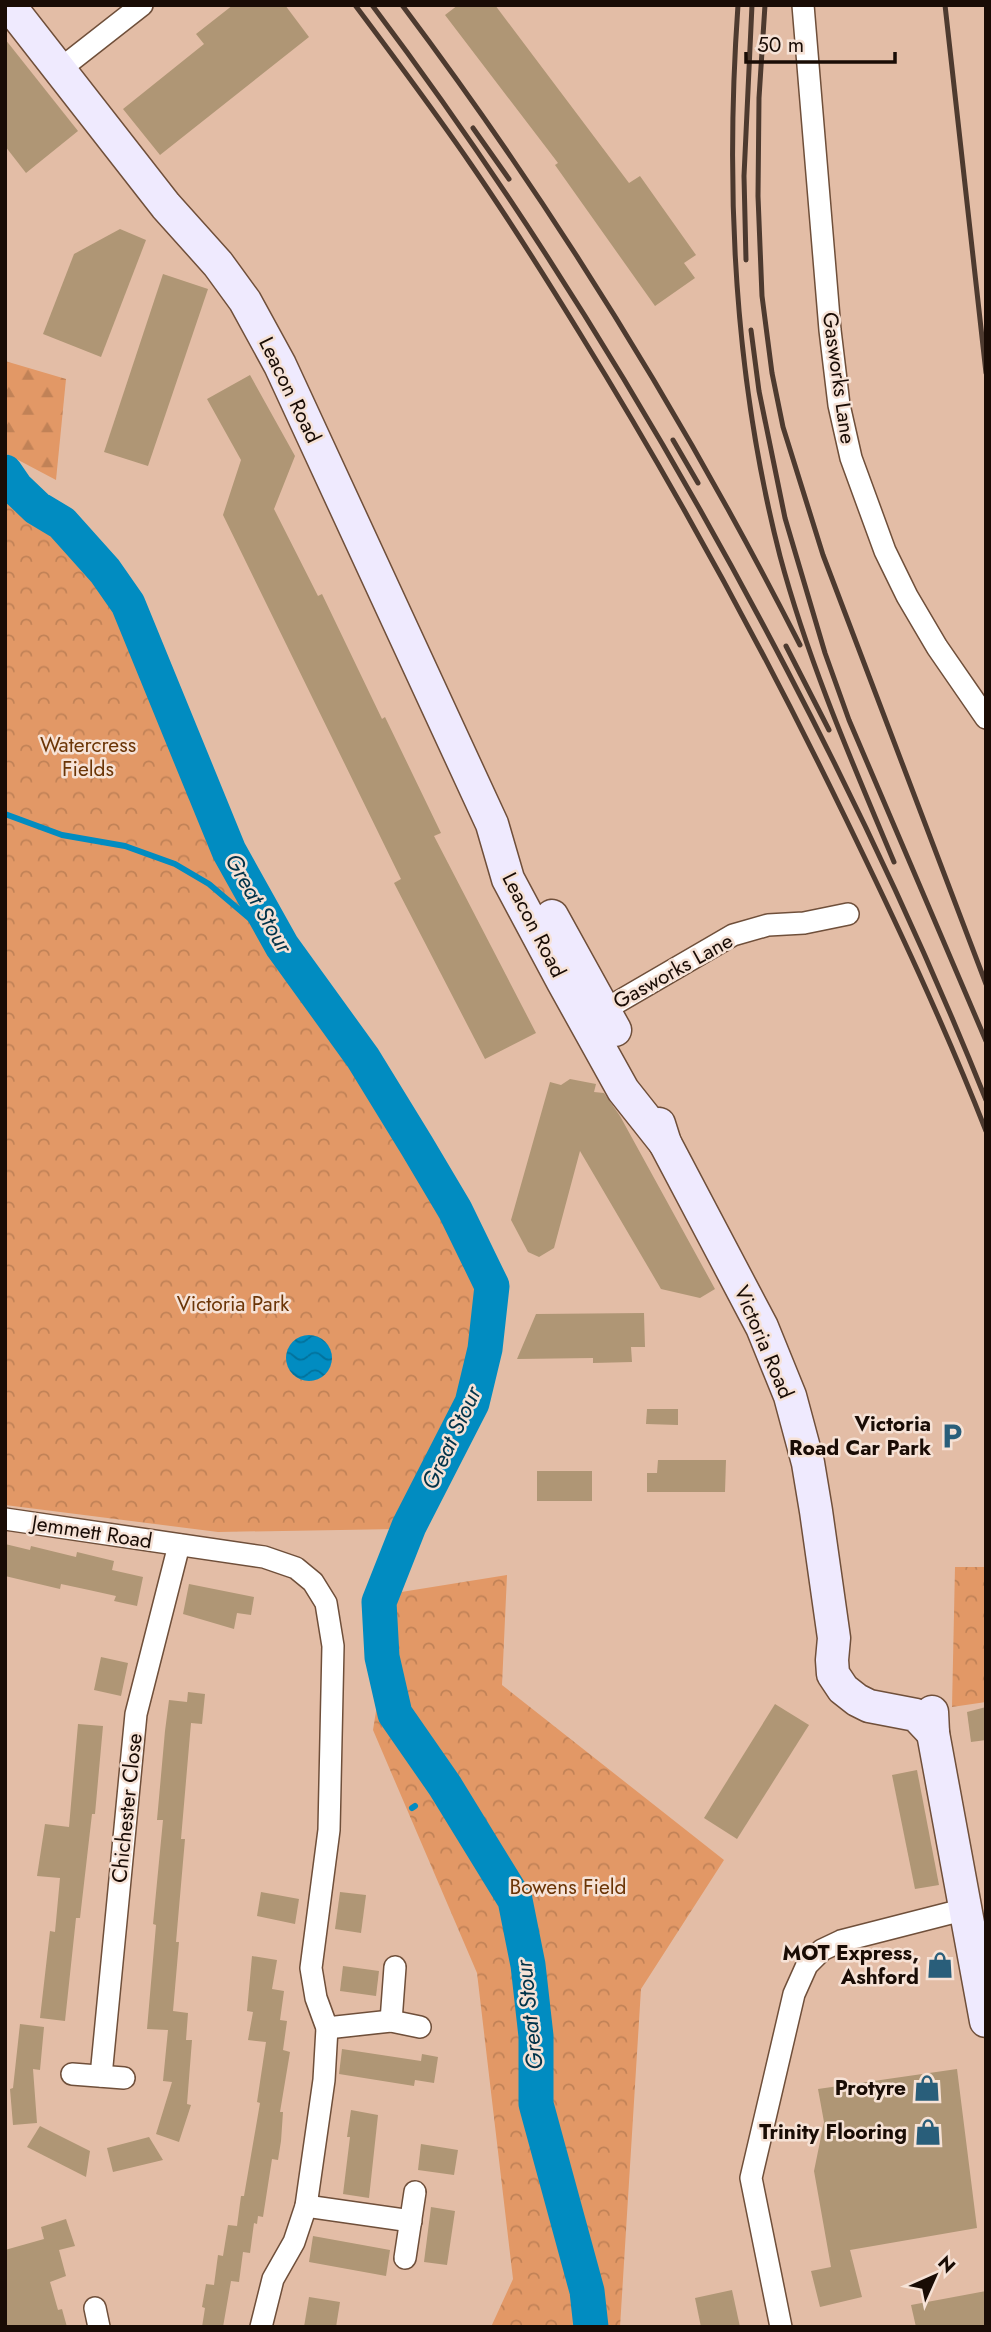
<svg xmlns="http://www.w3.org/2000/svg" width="991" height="2332" font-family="Jost,sans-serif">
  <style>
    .forest { fill: url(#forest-firs) }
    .park { fill: url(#park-crowns) }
    .water { fill: url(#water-waves) }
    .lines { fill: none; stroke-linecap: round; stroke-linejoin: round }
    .stream { stroke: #018cc1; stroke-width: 6 }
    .river { stroke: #018cc1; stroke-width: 35 }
    .building { fill: #af9675 }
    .street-casing { stroke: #6f4f3a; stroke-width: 24 }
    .secondary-casing { stroke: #6f4f3a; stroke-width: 35 }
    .street { stroke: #fff; stroke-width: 21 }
    .secondary { stroke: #efeafe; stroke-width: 32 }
    .rail { stroke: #4d3a2f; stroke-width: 5 }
    .labels { text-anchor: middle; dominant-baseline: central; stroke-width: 5; stroke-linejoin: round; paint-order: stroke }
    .street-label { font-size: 21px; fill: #190c05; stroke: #f6e2d6 }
    .park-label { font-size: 21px; fill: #6b3506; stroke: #f6e2d6 }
    .poi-label { font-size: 21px; font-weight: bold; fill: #190c05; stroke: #f6e2d6; text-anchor: end }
    .water-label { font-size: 23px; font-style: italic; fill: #013349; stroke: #f6e2d6 }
  </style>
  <defs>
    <pattern id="forest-firs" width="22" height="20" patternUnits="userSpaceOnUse" patternTransform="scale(1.75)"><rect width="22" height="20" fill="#e29866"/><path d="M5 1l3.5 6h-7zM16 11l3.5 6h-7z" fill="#c18257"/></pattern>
    <pattern id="park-crowns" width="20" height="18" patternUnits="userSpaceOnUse" patternTransform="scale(1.75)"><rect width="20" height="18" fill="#e29866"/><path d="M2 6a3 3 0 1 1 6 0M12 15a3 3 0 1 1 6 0" fill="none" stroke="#c18257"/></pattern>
    <pattern id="water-waves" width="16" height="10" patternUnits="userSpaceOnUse" patternTransform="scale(1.75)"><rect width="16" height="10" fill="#018cc1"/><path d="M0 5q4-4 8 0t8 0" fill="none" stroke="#02719b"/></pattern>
  </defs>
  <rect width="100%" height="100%" fill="#e3bda6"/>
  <polygon class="forest" points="5,361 66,379 56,480 5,453"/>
  <g class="park">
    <path d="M 5,496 C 25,515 44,527 66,543 C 90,562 106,593 121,619 L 199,819 L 251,912 L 253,923 L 314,999 L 334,1029 L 400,1138 L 469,1257 L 481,1284 L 482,1304 L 462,1401 L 398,1529 L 218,1532 L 5,1505 Z"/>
    <polygon points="955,1567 986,1567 986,1702 952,1707"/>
    <polygon points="507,1575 502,1685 724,1860 641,1989 620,2327 491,2327 513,2279 477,1973 373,1730 395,1593"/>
  </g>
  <circle class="water" cx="309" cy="1358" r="23"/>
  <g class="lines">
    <g class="stream">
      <polyline points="5,814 62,835 125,846 175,864 209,884 282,946"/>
      <polyline points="437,1791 445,1786"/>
      <polyline points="412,1808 415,1806"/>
    </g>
    <polyline class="river" points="5,472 16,488 37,508 62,523 105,571 128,604 229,851 282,946 363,1058 417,1146 455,1210 492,1286 485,1349 472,1403 409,1526 379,1602 382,1657 395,1714 445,1786 515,1900 528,1965 536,2036 536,2104 587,2291 591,2327"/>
  </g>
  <g class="building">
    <polygon points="233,5 285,5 309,37 160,155 123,109 204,44 196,34"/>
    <polygon points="458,5 495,5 629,183 640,176 696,255 684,263 695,278 655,306 555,165 558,163 445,15"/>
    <polygon points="5,39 78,131 26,173 5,146"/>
    <polygon points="120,229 146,240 101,357 43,334 74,254"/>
    <polygon points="163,274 208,289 148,466 104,452"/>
    <polygon points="250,375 295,456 274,509 318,596 322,594 382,719 385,717 441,833 434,836 536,1033 485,1059 394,883 401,879 223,515 241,460 207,399"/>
    <polygon points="570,1079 596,1084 594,1092 604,1093 620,1116 715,1289 700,1298 661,1289 580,1151 554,1248 539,1257 528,1252 511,1220 550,1082 561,1085"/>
    <polygon points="644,1313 645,1347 631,1347 632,1362 593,1363 593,1358 517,1359 536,1314"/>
    <polygon points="647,1409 678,1409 678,1425 646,1424"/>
    <polygon points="658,1460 726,1460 725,1492 647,1492 647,1473 657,1473"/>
    <rect x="537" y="1471" width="55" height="30"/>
    <polygon points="5,1544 30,1550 31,1546 76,1557 77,1552 114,1561 112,1570 143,1577 137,1606 114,1601 116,1596 89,1590 61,1584 60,1589 5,1576"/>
    <polygon points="189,1584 254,1597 251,1615 237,1613 234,1629 183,1614"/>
    <polygon points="101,1657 128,1663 121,1696 94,1690"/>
    <polygon points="188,1692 205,1694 202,1724 191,1723 181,1839 185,1839 176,1942 179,1942 173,2011 188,2013 186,2040 192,2040 187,2104 191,2105 179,2142 156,2134 172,2082 163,2081 168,2030 147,2029 156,1925 153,1924 163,1820 157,1820 165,1731 169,1700 187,1702"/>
    <polygon points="775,1704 809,1725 737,1839 704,1818"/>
    <polygon points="986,1707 986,1740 971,1742 967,1712"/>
    <polygon points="78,1724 103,1726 95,1814 92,1814 80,1918 76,1918 65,2021 40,2018 50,1931 55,1932 60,1878 37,1876 45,1824 69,1827"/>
    <polygon points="917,1770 939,1885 915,1889 892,1775"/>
    <polygon points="261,1892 299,1899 295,1924 257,1916"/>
    <polygon points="340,1892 366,1895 361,1933 335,1929"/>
    <polygon points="252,1956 277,1960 272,1989 284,1991 280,2020 287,2021 283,2050 290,2052 280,2112 283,2112 281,2141 278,2160 272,2159 263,2217 258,2216 257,2224 254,2223 250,2253 243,2252 239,2282 231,2281 223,2327 202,2327 205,2308 202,2307 206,2284 214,2285 218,2255 223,2256 228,2225 237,2226 241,2196 244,2196 260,2103 257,2102 266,2042 248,2040 253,2012 247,2011"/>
    <polygon points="343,1966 379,1971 376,1996 340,1991"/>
    <polygon points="20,2024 44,2027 40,2070 33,2069 37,2123 13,2125 10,2089 13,2088"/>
    <polygon points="342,2049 421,2061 422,2054 438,2057 434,2083 415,2080 414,2086 339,2074"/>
    <polygon points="957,2069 977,2228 850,2250 862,2297 820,2307 811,2271 831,2267 814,2171 824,2122 818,2089"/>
    <polygon points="351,2110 378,2115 369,2198 343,2194 350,2137 347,2137"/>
    <polygon points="40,2126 90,2151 86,2177 27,2147"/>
    <polygon points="149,2137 163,2160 113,2172 107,2148"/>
    <polygon points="421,2144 458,2150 454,2175 418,2170"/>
    <polygon points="431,2207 455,2211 447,2265 424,2262"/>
    <polygon points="66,2219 75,2246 59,2250 66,2276 50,2282 58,2310 62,2309 67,2327 17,2327 17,2325 5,2327 5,2250 44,2239 41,2227"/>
    <polygon points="313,2236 390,2250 386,2276 309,2262"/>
    <polygon points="732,2290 740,2327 701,2327 695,2298"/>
    <polygon points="986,2291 986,2327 916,2327 911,2305"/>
    <polygon points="309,2297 340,2302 336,2327 304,2327"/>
  </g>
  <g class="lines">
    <defs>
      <g id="street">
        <polyline points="803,5 830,330 839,405 851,458 885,551 907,596 937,647 986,718"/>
        <polyline points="59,70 142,5"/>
        <polyline points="592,1017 733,935 768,925 804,923 848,914"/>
        <polyline points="5,1519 264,1557 296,1568 313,1582 326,1603 333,1646 329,1830 311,1968 316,1998 327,2028 324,2080 306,2206 294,2242 273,2279 261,2327"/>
        <polyline points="391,2021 395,1967"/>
        <polyline points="327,2028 391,2021 420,2027"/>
        <polyline points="72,2074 124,2078"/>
        <polyline points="101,2076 136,1714 179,1545"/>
        <polyline points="306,2206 411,2221"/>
        <polyline points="405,2258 415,2192"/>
        <polyline points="95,2308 99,2327"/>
        <polyline points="781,2327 751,2178 794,1994 807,1965 822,1950 841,1941 966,1909"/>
      </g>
      <g id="secondary">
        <polyline points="9,5 166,206 218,264 245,301 280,365 492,824 508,879 563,982 623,1090 665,1143"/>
        <polyline points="552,916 615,1030"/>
        <polyline points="659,1124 665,1143 762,1327 790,1396 808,1463 816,1511 834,1638 832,1660 833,1674 843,1689 857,1700 869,1706 916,1715 933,1733"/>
        <polyline points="932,1712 933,1733 986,2021"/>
      </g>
    </defs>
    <use href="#street" class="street-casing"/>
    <use href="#secondary" class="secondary-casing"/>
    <use href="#street" class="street"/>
    <use href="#secondary" class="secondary"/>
    <g class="rail">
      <path d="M 355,5 C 394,57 433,109 470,163 C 508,218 544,275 579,332 C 676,489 764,650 845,817 C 895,920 944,1024 986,1131"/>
      <path d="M 372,5 C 530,215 666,438 787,670 C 860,810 927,953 986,1100"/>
      <path d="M 402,5 C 553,206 686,421 800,645"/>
      <path d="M 738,5 C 725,189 734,377 780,556 C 808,661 852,762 894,862"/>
      <polyline points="765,5 759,98 758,196 762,296 772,373 783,427 823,555 986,984"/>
      <polyline points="945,5 986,373"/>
      <polyline points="473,128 509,179"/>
      <polyline points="746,260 744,176 752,5"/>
      <polyline points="751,330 759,391 785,518 825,653 849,720 986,1041"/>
      <polyline points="673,440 698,483"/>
      <polyline points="786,646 829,730"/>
    </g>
  </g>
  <defs>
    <symbol id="parking-bare" viewBox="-9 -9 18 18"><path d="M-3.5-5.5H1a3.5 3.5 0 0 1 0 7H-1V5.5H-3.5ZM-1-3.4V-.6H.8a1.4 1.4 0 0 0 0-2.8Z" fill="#295e7a" stroke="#f6e2d6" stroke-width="2.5" paint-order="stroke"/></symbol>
    <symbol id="shop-bare" viewBox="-9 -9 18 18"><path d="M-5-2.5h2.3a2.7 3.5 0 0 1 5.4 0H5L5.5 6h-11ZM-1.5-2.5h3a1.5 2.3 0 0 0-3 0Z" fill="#295e7a" stroke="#f6e2d6" stroke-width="2.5" paint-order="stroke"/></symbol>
  </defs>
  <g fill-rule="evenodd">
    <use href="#parking-bare" x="933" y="1417" width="38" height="38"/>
    <use href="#shop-bare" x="921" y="1946" width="38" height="38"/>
    <use href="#shop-bare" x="908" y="2069" width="38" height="38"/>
    <use href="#shop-bare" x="909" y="2113" width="38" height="38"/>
  </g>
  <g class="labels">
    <g class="street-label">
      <text transform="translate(839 378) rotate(82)">Gasworks Lane</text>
      <text transform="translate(290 390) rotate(64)">Leacon Road</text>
      <text transform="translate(534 925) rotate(63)">Leacon Road</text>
      <text transform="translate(673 971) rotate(-29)">Gasworks Lane</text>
      <text transform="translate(764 1342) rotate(67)">Victoria Road</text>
      <text transform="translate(92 1532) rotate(9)">Jemmett Road</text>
      <text transform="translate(127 1808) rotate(-84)">Chichester Close</text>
    </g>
    <g class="park-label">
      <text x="88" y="745">Watercress<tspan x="88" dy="24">Fields</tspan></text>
      <text x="233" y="1304">Victoria Park</text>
      <text x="568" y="1887">Bowens Field</text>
    </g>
    <g class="poi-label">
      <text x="931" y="1424">Victoria<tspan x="931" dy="24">Road Car Park</tspan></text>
      <text x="919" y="1953">MOT Express,<tspan x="919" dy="24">Ashford</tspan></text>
      <text x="906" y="2088">Protyre</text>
      <text x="907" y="2132">Trinity Flooring</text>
    </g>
    <g class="water-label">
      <text transform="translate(259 903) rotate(60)">Great Stour</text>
      <text transform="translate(451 1438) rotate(-65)">Great Stour</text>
      <text transform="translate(529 2015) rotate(-96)">Great Stour</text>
    </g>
  </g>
  <rect width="991" height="2332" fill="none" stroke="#190c05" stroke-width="14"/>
  <g transform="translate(935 2276) rotate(45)" stroke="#f6e2d6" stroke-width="5" paint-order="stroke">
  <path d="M0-5L12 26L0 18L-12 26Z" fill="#190c05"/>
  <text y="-10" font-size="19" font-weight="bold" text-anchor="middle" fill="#190c05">N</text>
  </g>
  <path d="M746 52v10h149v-10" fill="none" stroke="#190c05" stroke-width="3.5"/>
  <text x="757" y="52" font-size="21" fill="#190c05" stroke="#f6e2d6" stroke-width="5" paint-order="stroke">50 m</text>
</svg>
